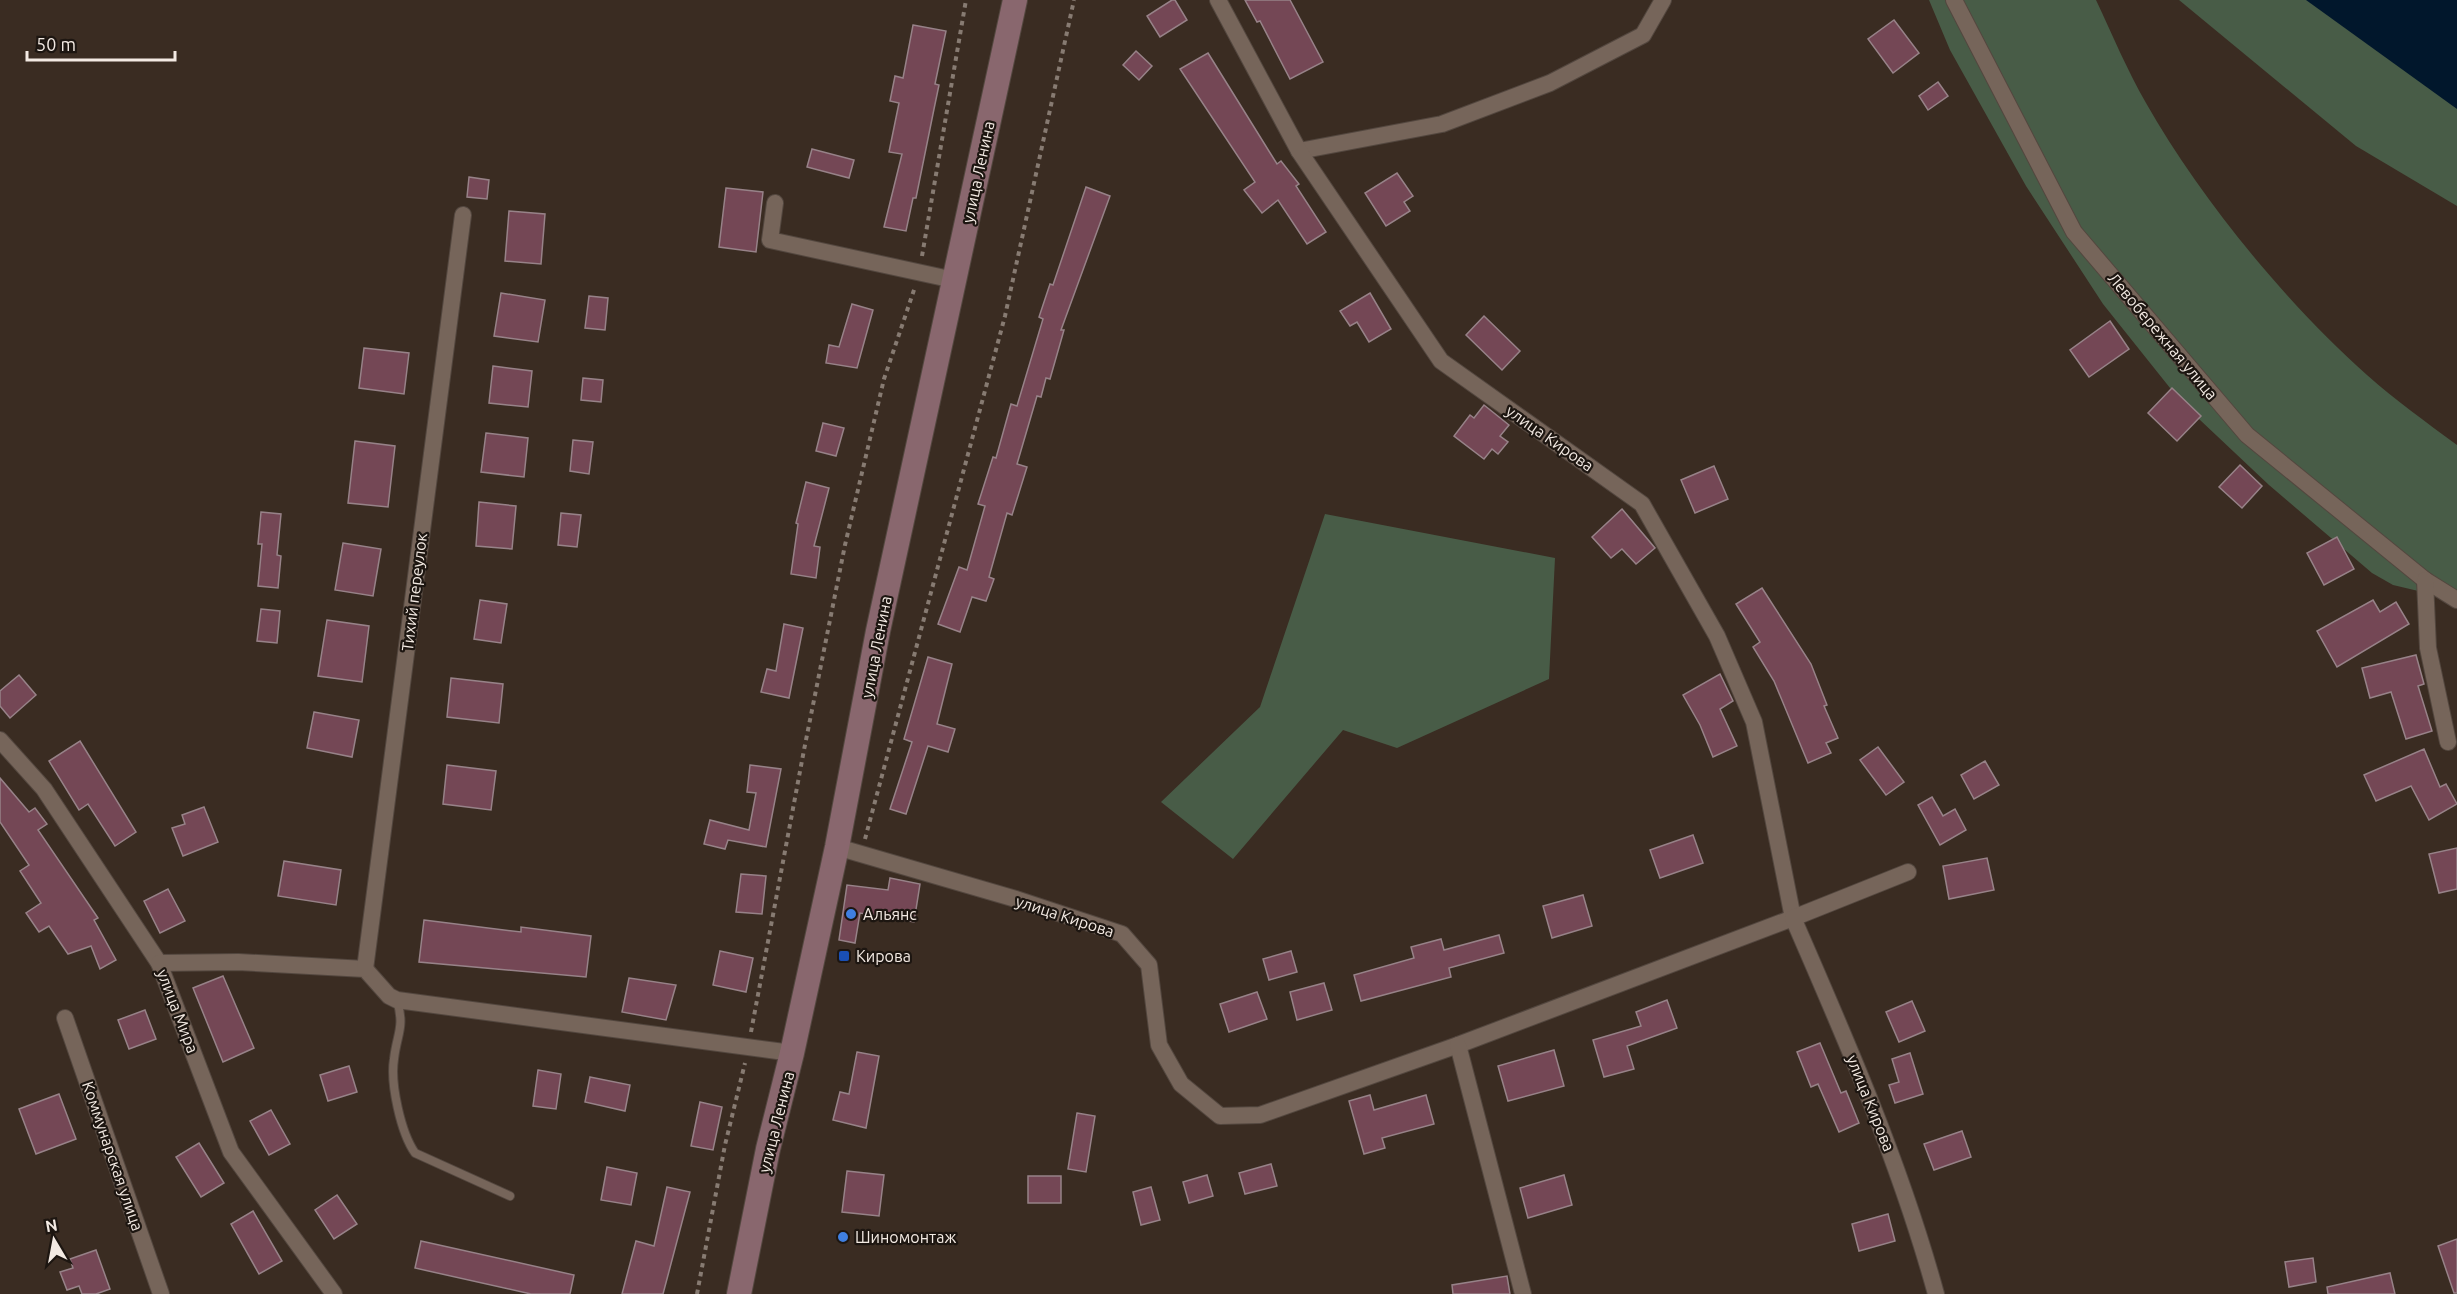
<svg xmlns="http://www.w3.org/2000/svg" width="2457" height="1294" font-family="Ubuntu,sans-serif">
  <style>
    .green { fill: #485c47 }
    .water { fill: #01172c }
    .building { fill: #744755; stroke: #978288; stroke-width: 1.5 }
    .lines { fill: none; stroke-linecap: round; stroke-linejoin: round }
    .lane-casing { stroke: #53473f; stroke-width: 10 }
    .street-casing { stroke: #53473f; stroke-width: 18 }
    .secondary-casing { stroke: #53473f; stroke-width: 26 }
    .path { stroke: #877b72; stroke-width: 4; stroke-dasharray: 4.5 4.5; stroke-linecap: butt }
    .lane { stroke: #76655a; stroke-width: 8 }
    .street { stroke: #76655a; stroke-width: 16 }
    .secondary { stroke: #89676e; stroke-width: 24 }
    .shop-dot { fill: #3f7fe0; stroke: #1d1611; stroke-width: 2 }
    .transit-dot { fill: #1a4fb4; stroke: #1d1611; stroke-width: 2 }
    .labels { text-anchor: middle; dominant-baseline: central; stroke-width: 4.5; stroke-linejoin: round; paint-order: stroke }
    .street-label { font-size: 16px; fill: #f3eae3; stroke: #1d1611 }
    .poi-label { font-size: 16px; fill: #f3eae3; stroke: #1d1611; text-anchor: start }
  </style>
  <rect width="100%" height="100%" fill="#3a2c22"/>
  <g class="green">
    <path d="M 1929,0 L 2096,0 C 2112,34 2127,70 2146,103 C 2200,198 2285,302 2367,375 C 2395,400 2426,422 2457,445 L 2457,591 L 2431,594 L 2393,585 L 2372,573 L 2269,485 L 2182,403 L 2103,304 L 2026,186 L 1950,50 Z"/>
    <polygon points="2179,0 2457,0 2457,206 2356,146"/>
    <polygon points="1325,514 1555,558 1549,679 1397,748 1343,730 1233,859 1161,802 1260,707"/>
  </g>
  <polygon class="water" points="2306,0 2457,0 2457,109"/>
  <g class="building">
    <polygon points="1172,0 1175,0 1187,20 1160,37 1147,16"/>
    <polygon points="1245,0 1290,0 1323,62 1290,79 1260,21 1257,22"/>
    <polygon points="1894,20 1919,53 1893,73 1868,39"/>
    <polygon points="913,25 946,31 935,84 939,85 934,109 916,198 913,198 906,231 884,227 902,154 889,152 899,103 890,101 895,76 903,78"/>
    <polygon points="1136,51 1152,66 1139,80 1123,65"/>
    <polygon points="1208,53 1277,164 1281,161 1299,184 1296,186 1326,232 1307,244 1278,200 1262,213 1244,190 1255,182 1180,69"/>
    <polygon points="1938,82 1948,96 1928,110 1919,96"/>
    <polygon points="812,149 854,160 849,178 807,167"/>
    <polygon points="1397,173 1413,196 1404,202 1410,211 1386,226 1365,193"/>
    <polygon points="469,177 489,180 487,199 467,197"/>
    <polygon points="1086,187 1110,196 1061,330 1064,330 1050,379 1046,378 1041,397 1037,396 1017,464 1027,467 1012,515 1007,513 989,577 994,579 986,601 972,597 960,632 938,624 959,567 967,570 985,506 978,504 993,457 996,458 1011,404 1017,406 1043,319 1039,317 1050,284 1053,285"/>
    <polygon points="726,188 763,192 756,252 719,247"/>
    <polygon points="509,211 545,214 541,264 505,261"/>
    <polygon points="501,293 545,300 538,342 494,336"/>
    <polygon points="1370,293 1391,329 1369,342 1357,322 1350,326 1340,311"/>
    <polygon points="589,296 608,298 605,330 585,328"/>
    <polygon points="852,304 873,310 857,368 826,363 829,345 839,347"/>
    <polygon points="1484,316 1520,351 1502,370 1466,335"/>
    <polygon points="2110,321 2129,349 2089,377 2070,350"/>
    <polygon points="364,348 409,353 404,394 359,388"/>
    <polygon points="493,366 532,371 528,407 489,403"/>
    <polygon points="583,378 603,380 601,402 581,400"/>
    <polygon points="2172,388 2201,416 2177,441 2148,413"/>
    <polygon points="1484,405 1509,425 1500,436 1508,442 1498,454 1492,449 1484,459 1454,436 1470,415 1474,418"/>
    <polygon points="823,423 844,428 836,456 816,451"/>
    <polygon points="486,433 528,438 524,477 481,472"/>
    <polygon points="573,440 593,442 589,474 570,471"/>
    <polygon points="355,441 395,446 388,507 348,503"/>
    <polygon points="2240,465 2262,486 2242,508 2219,487"/>
    <polygon points="1714,466 1728,499 1695,513 1681,480"/>
    <polygon points="806,482 829,488 814,546 820,547 816,578 791,574 798,524 796,523"/>
    <polygon points="479,502 516,506 512,549 476,546"/>
    <polygon points="1622,509 1655,548 1636,564 1622,549 1611,558 1592,537"/>
    <polygon points="261,512 281,514 277,555 281,556 278,588 258,586 262,544 258,544"/>
    <polygon points="561,513 581,515 577,547 558,545"/>
    <polygon points="2337,537 2354,569 2324,585 2307,553"/>
    <polygon points="343,543 381,549 373,596 335,590"/>
    <polygon points="1762,588 1811,664 1827,705 1824,706 1838,738 1826,743 1831,753 1808,763 1774,681 1753,647 1760,642 1736,604"/>
    <polygon points="480,600 507,604 501,643 474,639"/>
    <polygon points="2373,600 2380,612 2396,602 2409,624 2337,667 2317,631"/>
    <polygon points="261,609 280,611 277,643 257,641"/>
    <polygon points="327,620 369,626 362,682 318,676"/>
    <polygon points="784,624 803,628 789,698 761,692 767,669 776,671"/>
    <polygon points="2416,655 2424,684 2418,686 2432,731 2406,739 2391,692 2370,698 2362,668"/>
    <polygon points="928,657 952,664 937,724 955,729 948,752 928,746 906,814 890,809 912,742 904,739"/>
    <polygon points="1720,674 1733,701 1720,709 1737,746 1713,757 1700,725 1683,695"/>
    <polygon points="19,675 36,695 10,718 0,706 0,691"/>
    <polygon points="451,678 503,684 499,723 447,717"/>
    <polygon points="314,712 359,720 352,757 307,748"/>
    <polygon points="80,741 136,832 115,846 88,804 79,810 49,761"/>
    <polygon points="1878,747 1904,782 1886,795 1860,760"/>
    <polygon points="2424,749 2440,787 2446,784 2457,804 2429,820 2411,786 2376,801 2364,775"/>
    <polygon points="1985,761 1999,785 1974,799 1961,775"/>
    <polygon points="447,765 496,771 491,810 443,804"/>
    <polygon points="750,765 781,769 766,847 728,840 725,849 704,844 710,820 749,830 756,793 747,792"/>
    <polygon points="0,778 29,812 35,808 47,824 38,830 98,918 94,920 116,960 100,969 91,946 68,954 49,926 39,932 26,913 41,903 20,871 29,865 0,822"/>
    <polygon points="1932,797 1943,816 1955,809 1966,830 1940,845 1918,805"/>
    <polygon points="204,807 218,842 183,856 172,828 185,824 182,815"/>
    <polygon points="1693,835 1703,863 1660,878 1650,850"/>
    <polygon points="2457,848 2457,889 2439,893 2429,854"/>
    <polygon points="1987,858 1994,890 1949,899 1943,866"/>
    <polygon points="284,861 341,870 336,905 278,896"/>
    <polygon points="741,874 766,876 762,914 736,912"/>
    <polygon points="890,878 920,884 914,922 860,913 855,943 839,940 847,885 888,890"/>
    <polygon points="168,889 185,921 160,933 144,901"/>
    <polygon points="1583,895 1592,926 1552,938 1543,906"/>
    <polygon points="424,920 521,932 521,927 591,936 586,977 419,962"/>
    <polygon points="1499,935 1504,953 1449,968 1451,977 1361,1001 1354,975 1414,958 1411,947 1441,939 1444,950"/>
    <polygon points="720,951 753,958 746,992 713,985"/>
    <polygon points="1291,951 1297,972 1269,980 1263,959"/>
    <polygon points="223,976 254,1048 223,1062 193,988"/>
    <polygon points="629,978 676,985 666,1020 622,1012"/>
    <polygon points="1324,983 1332,1010 1297,1020 1290,992"/>
    <polygon points="1257,992 1267,1019 1229,1032 1220,1004"/>
    <polygon points="1667,1000 1677,1028 1627,1046 1634,1069 1604,1077 1593,1040 1641,1026 1636,1012"/>
    <polygon points="1912,1001 1925,1031 1899,1042 1886,1012"/>
    <polygon points="145,1010 156,1039 129,1049 118,1020"/>
    <polygon points="1820,1043 1841,1093 1846,1091 1859,1123 1839,1132 1818,1084 1811,1087 1797,1052"/>
    <polygon points="1554,1050 1564,1086 1508,1101 1498,1066"/>
    <polygon points="857,1052 879,1056 866,1128 833,1120 840,1092 849,1094"/>
    <polygon points="1910,1053 1923,1094 1895,1103 1889,1085 1899,1082 1892,1059"/>
    <polygon points="349,1066 357,1092 328,1101 320,1075"/>
    <polygon points="538,1070 561,1074 556,1109 533,1106"/>
    <polygon points="590,1077 630,1085 625,1111 585,1102"/>
    <polygon points="59,1094 76,1139 36,1154 19,1109"/>
    <polygon points="1370,1095 1374,1110 1426,1095 1434,1124 1382,1138 1385,1148 1364,1154 1349,1101"/>
    <polygon points="700,1102 722,1107 713,1150 691,1146"/>
    <polygon points="271,1110 290,1144 269,1155 250,1121"/>
    <polygon points="1077,1113 1095,1116 1086,1172 1068,1169"/>
    <polygon points="1962,1131 1971,1157 1934,1170 1924,1144"/>
    <polygon points="199,1143 224,1183 201,1197 176,1157"/>
    <polygon points="1271,1164 1277,1186 1245,1194 1239,1173"/>
    <polygon points="607,1167 637,1173 631,1205 601,1200"/>
    <polygon points="847,1171 884,1175 879,1216 842,1212"/>
    <polygon points="1207,1175 1213,1196 1189,1203 1183,1182"/>
    <polygon points="1564,1175 1572,1205 1528,1218 1520,1188"/>
    <rect x="1028" y="1176" width="33" height="27"/>
    <polygon points="667,1187 690,1192 663,1294 622,1294 636,1241 654,1246"/>
    <polygon points="1151,1187 1160,1220 1141,1225 1133,1192"/>
    <polygon points="337,1195 357,1224 334,1239 315,1210"/>
    <polygon points="253,1211 282,1261 259,1274 231,1224"/>
    <polygon points="1888,1214 1895,1241 1859,1251 1852,1224"/>
    <polygon points="2457,1239 2457,1293 2454,1293 2438,1246"/>
    <polygon points="421,1241 574,1275 570,1294 531,1294 415,1268"/>
    <polygon points="96,1250 110,1289 96,1294 82,1294 79,1286 67,1290 60,1272 73,1268 70,1259"/>
    <polygon points="2313,1258 2316,1282 2289,1287 2285,1262"/>
    <polygon points="2390,1273 2395,1294 2328,1294 2327,1287"/>
    <polygon points="1507,1276 1510,1294 1453,1294 1452,1285"/>
  </g>
  <g class="lines">
    <defs>
      <path id="lane" d="M 397,1000 C 405,1028 397,1033 394,1059 C 390,1084 401,1133 415,1153 L 510,1196"/>
      <g id="street">
        <polyline points="1954,0 2074,232 2247,435 2425,580 2457,600"/>
        <polyline points="1299,151 1442,124 1550,83 1643,35 1663,0"/>
        <polyline points="775,203 770,240 954,280"/>
        <polyline points="2425,580 2428,648 2448,742"/>
        <polyline points="0,740 44,789 159,963 231,1152 334,1294"/>
        <polyline points="837,847 1016,899 1122,934 1149,965 1159,1045 1181,1084 1220,1116 1260,1115 1458,1045 1793,918 1754,722 1717,636 1642,504 1441,361 1299,151 1218,0"/>
        <path d="M 1908,872 L 1793,918 C 1847,1042 1900,1163 1936,1294"/>
        <polyline points="159,963 238,962 365,969 389,996 397,1000 792,1053"/>
        <polyline points="365,969 463,215"/>
        <polyline points="65,1018 161,1294"/>
        <polyline points="1458,1045 1523,1294"/>
      </g>
      <polyline id="secondary" points="739,1294 768,1149 792,1053 837,847 878,631 1015,0"/>
    </defs>
    <use href="#lane" class="lane-casing"/>
    <use href="#street" class="street-casing"/>
    <use href="#secondary" class="secondary-casing"/>
    <g class="path">
      <polyline points="922,256 966,0"/>
      <polyline points="865,839 1005,316 1074,0"/>
      <polyline points="751,1032 804,750 845,545 884,379 915,287"/>
      <polyline points="697,1294 725,1145 745,1063"/>
    </g>
    <use href="#lane" class="lane"/>
    <use href="#street" class="street"/>
    <use href="#secondary" class="secondary"/>
  </g>
  <g class="shop-dot">
    <circle cx="851" cy="914" r="6"/>
    <circle cx="843" cy="1237" r="6"/>
  </g>
  <rect class="transit-dot" x="838" y="950" width="12" height="12" rx="3"/>
  <g class="labels">
    <g class="street-label">
      <text transform="translate(978 172) rotate(-78)">улица Ленина</text>
      <text transform="translate(2163 336) rotate(50)">Левобережная улица</text>
      <text transform="translate(1550 438) rotate(35)">улица Кирова</text>
      <text transform="translate(414 592) rotate(-83)">Тихий переулок</text>
      <text transform="translate(876 647) rotate(-79)">улица Ленина</text>
      <text transform="translate(1065 916) rotate(18)">улица Кирова</text>
      <text transform="translate(178 1011) rotate(69)">улица Мира</text>
      <text transform="translate(1871 1103) rotate(68)">улица Кирова</text>
      <text transform="translate(776 1122) rotate(-76)">улица Ленина</text>
      <text transform="translate(113 1156) rotate(71)">Коммунарская улица</text>
    </g>
    <g class="poi-label">
      <text x="863" y="914">Альянс</text>
      <text x="856" y="956">Кирова</text>
      <text x="855" y="1237">Шиномонтаж</text>
    </g>
  </g>
  <g transform="translate(54 1240) rotate(350)" stroke="#1d1611" stroke-width="4.5" paint-order="stroke">
  <path d="M0-4.5L10 22L0 15L-10 22Z" fill="#f3eae3"/>
  <text y="-9" font-size="16" font-weight="bold" text-anchor="middle" fill="#f3eae3">N</text>
  </g>
  <path d="M27 51v9h148v-9" fill="none" stroke="#f3eae3" stroke-width="3"/>
  <text x="36" y="51" font-size="18" fill="#f3eae3" stroke="#1d1611" stroke-width="4.5" paint-order="stroke">50 m</text>
</svg>
